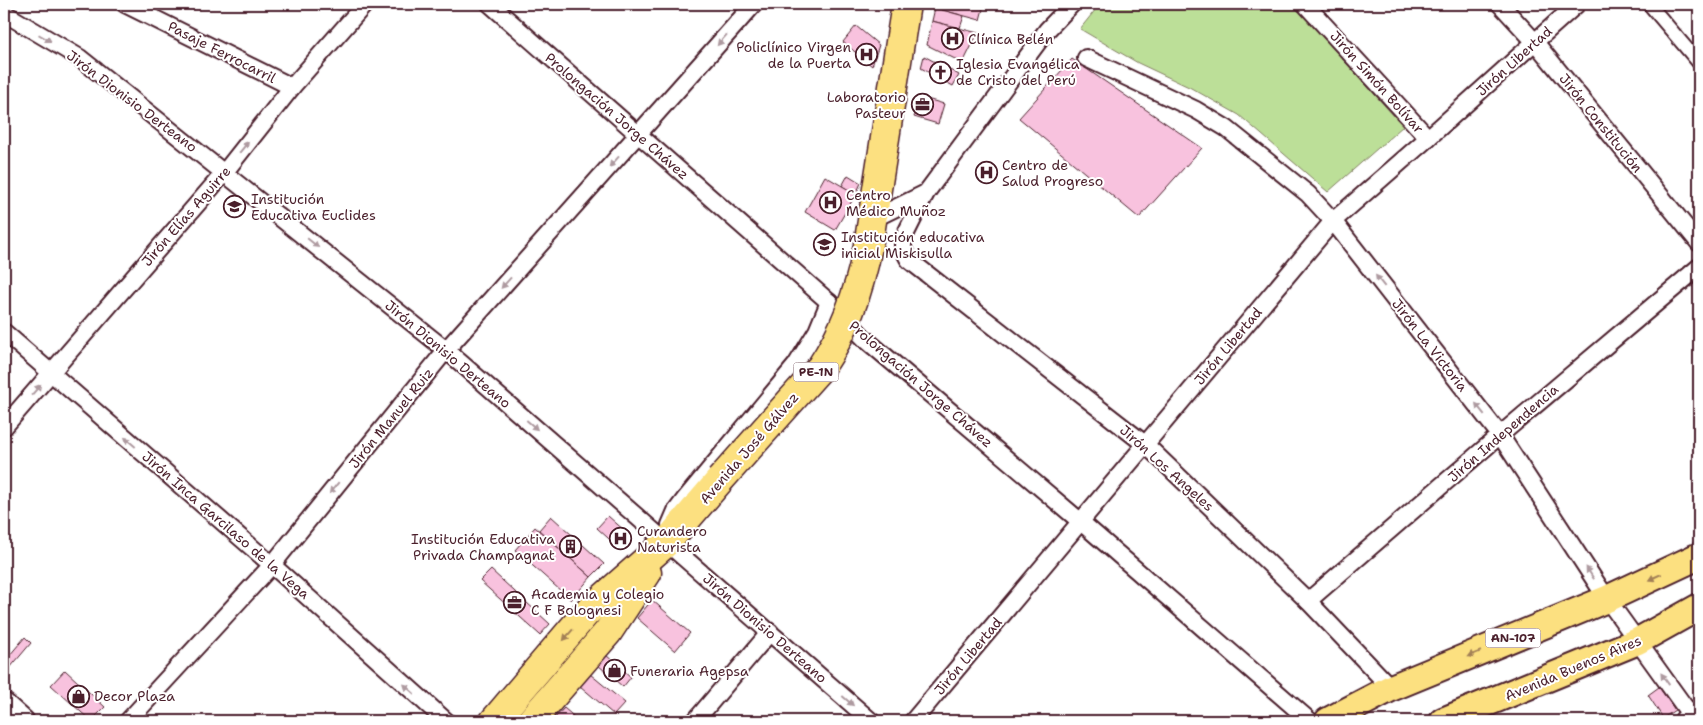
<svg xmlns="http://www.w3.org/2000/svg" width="1703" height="725" font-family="'Shantell Sans',sans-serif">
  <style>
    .green { fill: #bcdf98; stroke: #837f62 }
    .building { fill: #f8c2de; stroke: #4a1f2b }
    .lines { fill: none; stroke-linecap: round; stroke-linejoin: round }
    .pedestrian-casing { stroke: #4a1f2b; stroke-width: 16 }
    .minor-casing { stroke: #4a1f2b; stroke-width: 20 }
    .tertiary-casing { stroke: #4a1f2b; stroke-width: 25 }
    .secondary-casing { stroke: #4a1f2b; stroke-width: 28 }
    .primary-casing { stroke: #4a1f2b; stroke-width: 30 }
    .trunk-casing { stroke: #4a1f2b; stroke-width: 31 }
    .pedestrian { stroke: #fff; stroke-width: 12 }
    .minor { stroke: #fff; stroke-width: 16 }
    .tertiary { stroke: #fff; stroke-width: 21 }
    .secondary { stroke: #fff; stroke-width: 24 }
    .primary { stroke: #fce080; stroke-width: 26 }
    .trunk { stroke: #fce080; stroke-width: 28 }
    .trunk-bridge-casing { stroke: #4a1f2b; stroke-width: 31; stroke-linecap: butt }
    .trunk-bridge { stroke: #fce080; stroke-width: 28 }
    .oneway { fill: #ae9aa0 }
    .oneway2 { fill: #a38056 }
    .labels { text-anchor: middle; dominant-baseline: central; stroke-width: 4; stroke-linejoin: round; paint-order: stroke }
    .shield { fill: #fff; stroke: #80626b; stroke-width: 1 }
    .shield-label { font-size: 12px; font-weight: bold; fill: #4a1f2b }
    .poi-label { font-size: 14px; fill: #4a1f2b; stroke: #fff; text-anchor: start }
    .street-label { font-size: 14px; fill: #4a1f2b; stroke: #fff }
  </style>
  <rect width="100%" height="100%" fill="#fff"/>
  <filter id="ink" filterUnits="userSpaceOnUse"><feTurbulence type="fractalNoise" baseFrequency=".02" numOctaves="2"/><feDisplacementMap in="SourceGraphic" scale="10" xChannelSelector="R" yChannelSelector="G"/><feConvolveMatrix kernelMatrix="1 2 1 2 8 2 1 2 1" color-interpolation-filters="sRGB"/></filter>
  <g filter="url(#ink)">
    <polygon class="green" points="1100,4 1293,4 1403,126 1328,192 1239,115 1191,88 1138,63 1080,29"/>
    <g class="building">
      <polygon points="936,4 978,4 984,5 980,20 935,8"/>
      <polygon points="935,8 964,16 960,28 932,21"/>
      <polygon points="932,21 978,33 963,63 927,45"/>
      <polygon points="856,26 879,45 872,66 843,42"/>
      <polygon points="924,56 959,75 953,86 921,68"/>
      <polygon points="1072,59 1202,148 1139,218 1019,118"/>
      <polygon points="920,97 944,104 938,124 914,117"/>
      <polygon points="848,175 861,183 856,194 842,186"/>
      <polygon points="825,176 856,194 835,230 805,212"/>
      <polygon points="551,516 604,564 591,577 539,530"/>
      <polygon points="608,516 626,532 626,540 619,548 597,528"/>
      <polygon points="535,527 591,577 571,600 515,550"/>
      <polygon points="491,570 550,624 540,635 480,581"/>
      <polygon points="652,600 690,633 675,651 637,618"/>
      <polygon points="25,637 31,643 4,675 4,662"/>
      <polygon points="606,655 631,677 623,687 598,665"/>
      <polygon points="65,670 105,707 91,721 51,685"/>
      <polygon points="590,674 625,703 614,715 580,686"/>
      <polygon points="1659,687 1675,710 1663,718 1648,695"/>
      <polygon points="564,708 579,721 557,721 554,719"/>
    </g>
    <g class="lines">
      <defs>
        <polyline id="pedestrian" points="1649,4 1699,63"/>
        <g id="minor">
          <polyline points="125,4 292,87"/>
          <polyline points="490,4 829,302 865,339 1081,522 1310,721"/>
          <polyline points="1072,4 1047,30 926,193 903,239 903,249 909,260 1146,445 1308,601 1391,688"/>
          <polyline points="1305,4 1428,138"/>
          <polyline points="1500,4 1535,42 1699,243"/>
          <polyline points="4,13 80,58 446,350 871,721"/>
          <polyline points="1086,58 1196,110 1226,128 1308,194 1333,221 1500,435 1607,599 1692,717"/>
          <polyline points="873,219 926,193"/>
          <polyline points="4,332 272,565 446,721"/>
          <polyline points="4,427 224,173 292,87 365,4"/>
          <polyline points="670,525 676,511 685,499 796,365 817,331 829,302"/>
          <polyline points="1308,601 1500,435 1699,267"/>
          <polyline points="128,721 272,565 446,350 754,4"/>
          <polyline points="695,721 770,632"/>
          <polyline points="913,721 1333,221 1428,138 1577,4"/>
        </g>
        <polyline id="tertiary" points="4,704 23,721"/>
        <polyline id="secondary" points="1687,721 1699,712"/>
        <g id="primary">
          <polyline points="1328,721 1391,688 1607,599 1699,556"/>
          <polyline points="1443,721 1638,641 1699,607"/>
        </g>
        <g id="trunk">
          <polyline points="869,240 906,4"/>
          <polyline points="494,721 586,613 667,542 720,480"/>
          <polyline points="531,721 608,632 647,573"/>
        </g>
      </defs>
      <use href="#pedestrian" class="pedestrian-casing"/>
      <use href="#minor" class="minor-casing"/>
      <use href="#tertiary" class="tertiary-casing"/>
      <use href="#secondary" class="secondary-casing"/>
      <use href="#primary" class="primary-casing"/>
      <use href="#trunk" class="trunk-casing"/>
      <use href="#pedestrian" class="pedestrian"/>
      <use href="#minor" class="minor"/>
      <use href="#tertiary" class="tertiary"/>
      <use href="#secondary" class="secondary"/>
      <use href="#primary" class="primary"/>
      <use href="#trunk" class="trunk"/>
      <defs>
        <path id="trunk-bridge" d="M 720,480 L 821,367 C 847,328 861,286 869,240"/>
      </defs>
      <use href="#trunk-bridge" class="trunk-bridge-casing"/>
      <use href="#trunk-bridge" class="trunk-bridge"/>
    </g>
    <defs><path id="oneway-solid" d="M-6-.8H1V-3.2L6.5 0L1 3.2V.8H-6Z" transform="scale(1.25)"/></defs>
    <g class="oneway">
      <use href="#oneway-solid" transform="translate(45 38) rotate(30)"/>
      <use href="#oneway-solid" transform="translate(722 40) rotate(131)"/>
      <use href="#oneway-solid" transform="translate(244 147) rotate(-51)"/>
      <use href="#oneway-solid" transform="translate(614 162) rotate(132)"/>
      <use href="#oneway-solid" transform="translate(313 243) rotate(39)"/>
      <use href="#oneway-solid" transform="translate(1380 281) rotate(-128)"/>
      <use href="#oneway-solid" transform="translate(506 283) rotate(132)"/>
      <use href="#oneway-solid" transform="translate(36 390) rotate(-49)"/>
      <use href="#oneway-solid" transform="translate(1480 409) rotate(-128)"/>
      <use href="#oneway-solid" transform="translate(532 425) rotate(41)"/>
      <use href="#oneway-solid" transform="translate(130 442) rotate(-139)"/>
      <use href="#oneway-solid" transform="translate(334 488) rotate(129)"/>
      <use href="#oneway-solid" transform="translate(1590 573) rotate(-123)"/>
      <use href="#oneway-solid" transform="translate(1665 679) rotate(-125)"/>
      <use href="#oneway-solid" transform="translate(409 689) rotate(-138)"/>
      <use href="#oneway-solid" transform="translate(848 701) rotate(41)"/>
    </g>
    <g class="oneway2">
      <use href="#oneway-solid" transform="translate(1655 577) rotate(155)"/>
      <use href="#oneway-solid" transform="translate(568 635) rotate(131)"/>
      <use href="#oneway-solid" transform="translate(1474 654) rotate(158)"/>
    </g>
  </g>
  <defs>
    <symbol id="hospital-ring" viewBox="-11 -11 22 22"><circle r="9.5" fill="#fff" stroke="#4a1f2b" stroke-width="1.5"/><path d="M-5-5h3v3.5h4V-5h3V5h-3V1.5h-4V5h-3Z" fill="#4a1f2b"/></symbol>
    <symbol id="church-ring" viewBox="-11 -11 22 22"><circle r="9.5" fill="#fff" stroke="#4a1f2b" stroke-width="1.5"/><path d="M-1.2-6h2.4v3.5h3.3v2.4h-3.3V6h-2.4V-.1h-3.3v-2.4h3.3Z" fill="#4a1f2b"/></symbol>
    <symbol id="office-ring" viewBox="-11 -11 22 22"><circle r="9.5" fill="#fff" stroke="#4a1f2b" stroke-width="1.5"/><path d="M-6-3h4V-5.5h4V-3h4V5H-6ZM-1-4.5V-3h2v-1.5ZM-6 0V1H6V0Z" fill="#4a1f2b"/></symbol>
    <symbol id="school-ring" viewBox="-11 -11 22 22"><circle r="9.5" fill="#fff" stroke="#4a1f2b" stroke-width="1.5"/><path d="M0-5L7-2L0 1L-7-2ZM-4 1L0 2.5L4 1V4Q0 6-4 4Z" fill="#4a1f2b"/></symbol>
    <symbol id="building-ring" viewBox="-11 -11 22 22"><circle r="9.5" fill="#fff" stroke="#4a1f2b" stroke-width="1.5"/><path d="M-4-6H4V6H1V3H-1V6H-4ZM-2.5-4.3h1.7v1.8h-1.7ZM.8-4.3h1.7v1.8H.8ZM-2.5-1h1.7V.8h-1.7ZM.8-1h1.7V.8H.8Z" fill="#4a1f2b"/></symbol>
    <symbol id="shop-ring" viewBox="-11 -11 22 22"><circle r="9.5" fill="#fff" stroke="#4a1f2b" stroke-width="1.5"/><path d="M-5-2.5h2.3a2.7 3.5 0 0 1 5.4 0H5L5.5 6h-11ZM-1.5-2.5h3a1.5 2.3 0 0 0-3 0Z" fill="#4a1f2b"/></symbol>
  </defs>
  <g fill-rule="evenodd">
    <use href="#hospital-ring" x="940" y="26" width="25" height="25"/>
    <use href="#hospital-ring" x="854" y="42" width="25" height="25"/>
    <use href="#church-ring" x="928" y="60" width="25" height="25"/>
    <use href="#office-ring" x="910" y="92" width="25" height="25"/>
    <use href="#hospital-ring" x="974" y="160" width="25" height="25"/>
    <use href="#hospital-ring" x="818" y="190" width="25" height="25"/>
    <use href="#school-ring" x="222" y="194" width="25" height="25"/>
    <use href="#school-ring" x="812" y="232" width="25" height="25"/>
    <use href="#hospital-ring" x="608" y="526" width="25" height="25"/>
    <use href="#building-ring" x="558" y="534" width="25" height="25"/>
    <use href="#office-ring" x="502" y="590" width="25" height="25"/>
    <use href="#shop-ring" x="602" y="658" width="25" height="25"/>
    <use href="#shop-ring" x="66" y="684" width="25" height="25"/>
  </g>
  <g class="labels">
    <g class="shield">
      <rect x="793.5" y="362.5" width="45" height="19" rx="4"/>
      <rect x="1485.5" y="628.5" width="55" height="19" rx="4"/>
    </g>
    <g class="shield-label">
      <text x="816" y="372">PE-1N</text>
      <text x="1513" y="638">AN-107</text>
    </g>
    <g class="poi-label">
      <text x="968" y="39">Clínica Belén</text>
      <text x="851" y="47" text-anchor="end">Policlínico Virgen<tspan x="851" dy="16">de la Puerta</tspan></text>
      <text x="956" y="64">Iglesia Evangélica<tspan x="956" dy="16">de Cristo del Perú</tspan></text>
      <text x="906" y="97" text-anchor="end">Laboratorio<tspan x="906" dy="16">Pasteur</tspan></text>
      <text x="1002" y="165">Centro de<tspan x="1002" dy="16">Salud Progreso</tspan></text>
      <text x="846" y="195">Centro<tspan x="846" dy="16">Médico Muñoz</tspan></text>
      <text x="251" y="199">Institución<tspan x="251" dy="16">Educativa Euclides</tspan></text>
      <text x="841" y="237">Institución educativa<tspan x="841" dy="16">inicial Miskisulla</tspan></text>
      <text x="637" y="531">Curandero<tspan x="637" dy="16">Naturista</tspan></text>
      <text x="555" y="539" text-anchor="end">Institución Educativa<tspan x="555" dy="16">Privada Champagnat</tspan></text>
      <text x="531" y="594">Academia y Colegio<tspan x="531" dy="16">C F Bolognesi</tspan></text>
      <text x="630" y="671">Funeraria Agepsa</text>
      <text x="94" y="696">Decor Plaza</text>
    </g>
    <g class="street-label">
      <text transform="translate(222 52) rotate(27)">Pasaje Ferrocarril</text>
      <text transform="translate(1514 61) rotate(-42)">Jirón Libertad</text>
      <text transform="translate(1377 82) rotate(48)">Jirón Simón Bolívar</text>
      <text transform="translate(132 101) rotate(37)">Jirón Dionisio Derteano</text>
      <text transform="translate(617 116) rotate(41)">Prolongación Jorge Chávez</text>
      <text transform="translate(1601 123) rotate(51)">Jirón Constitución</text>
      <text transform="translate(186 216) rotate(-49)">Jirón Elías Aguirre</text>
      <text transform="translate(1430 345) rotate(52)">Jirón La Victoria</text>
      <text transform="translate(1228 346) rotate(-50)">Jirón Libertad</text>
      <text transform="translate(448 354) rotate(40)">Jirón Dionisio Derteano</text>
      <text transform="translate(921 384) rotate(41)">Prolongación Jorge Chávez</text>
      <text transform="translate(391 418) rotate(-51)">Jirón Manuel Ruiz</text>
      <text transform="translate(1503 433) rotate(-41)">Jirón Independencia</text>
      <text transform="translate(749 448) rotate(-49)">Avenida José Gálvez</text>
      <text transform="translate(1167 468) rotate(42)">Jirón Los Angeles</text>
      <text transform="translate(226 525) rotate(41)">Jirón Inca Garcilaso de la Vega</text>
      <text transform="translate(765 628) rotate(41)">Jirón Dionisio Derteano</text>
      <text transform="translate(968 656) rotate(-50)">Jirón Libertad</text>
      <text transform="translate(1573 668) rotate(-23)">Avenida Buenos Aires</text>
    </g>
  </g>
  <rect width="1703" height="725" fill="none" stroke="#fff" stroke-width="20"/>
  <rect x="10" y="10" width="1683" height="705" fill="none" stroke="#4a1f2b" stroke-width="2" filter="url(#ink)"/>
</svg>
